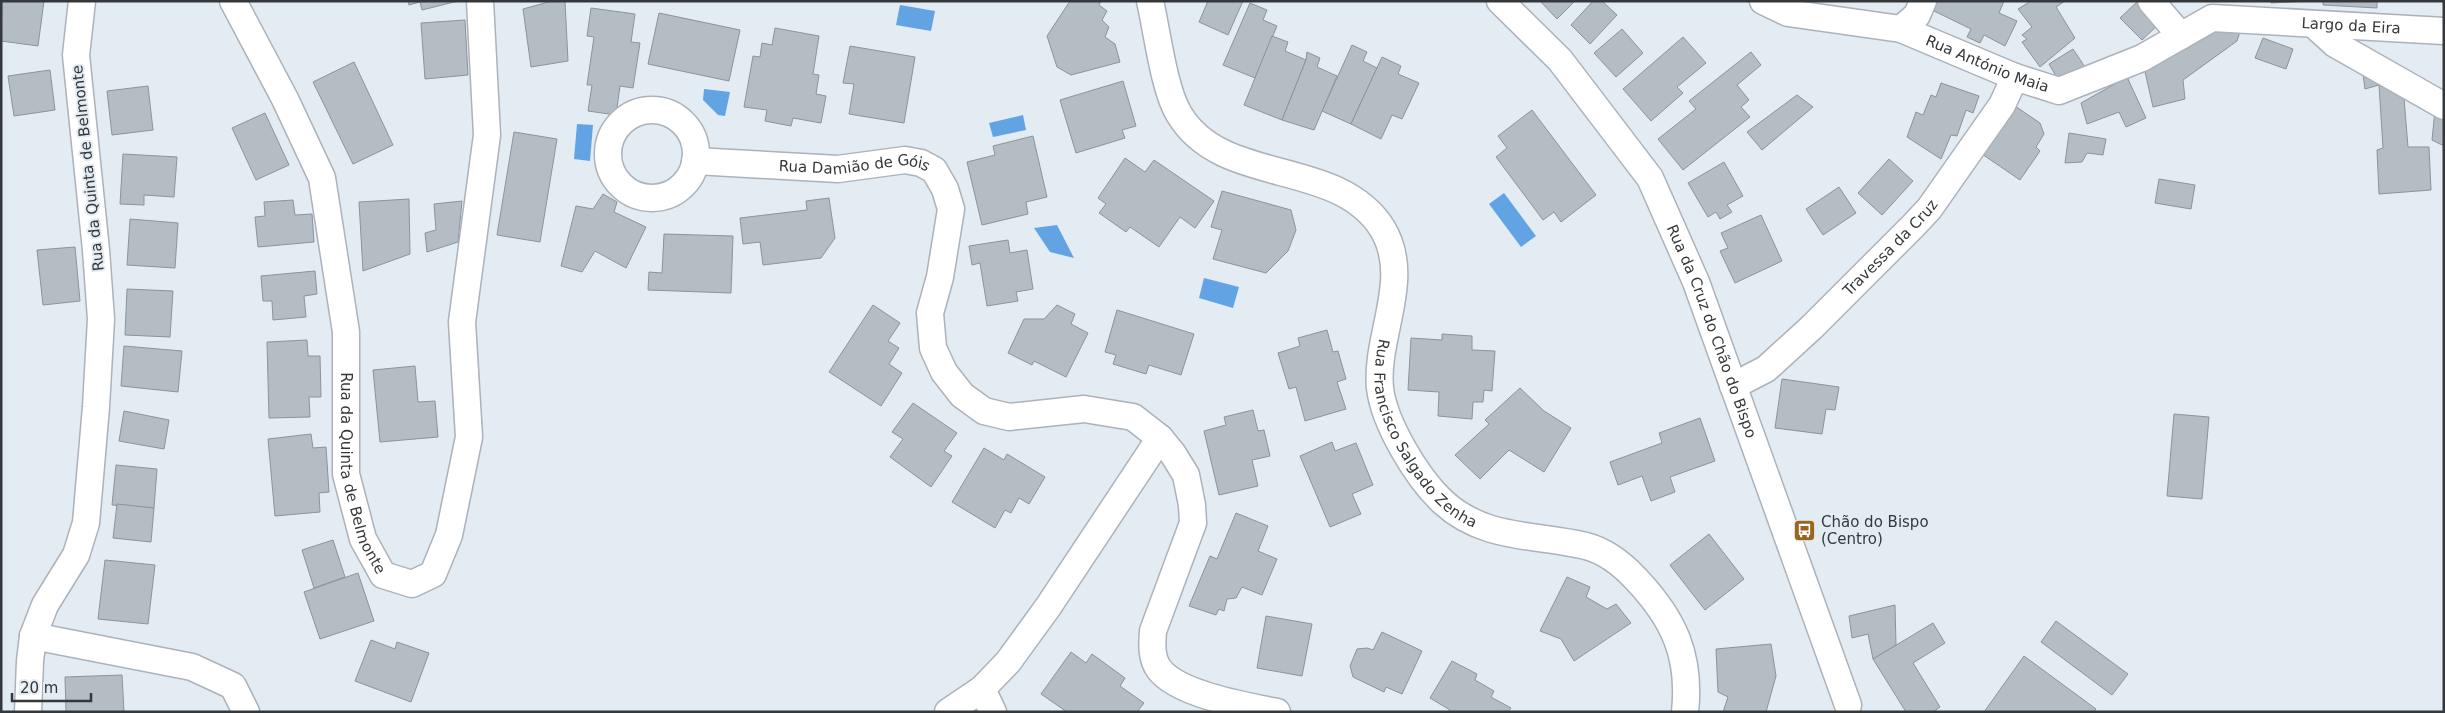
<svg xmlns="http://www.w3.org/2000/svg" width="2445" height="713" font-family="'DejaVu Sans',sans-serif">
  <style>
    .water { fill: #62a3e4 }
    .building { fill: #b5bdc4; stroke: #8c939a }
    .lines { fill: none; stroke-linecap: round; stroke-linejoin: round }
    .minor-casing { stroke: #abb2ba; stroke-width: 29 }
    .minor { stroke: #fff; stroke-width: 26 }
    .labels { text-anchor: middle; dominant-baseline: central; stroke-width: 4; stroke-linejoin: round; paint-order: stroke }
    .street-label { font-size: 15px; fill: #35383b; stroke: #e3ebf3 }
    .poi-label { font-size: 15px; fill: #35383b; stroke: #e3ebf3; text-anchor: start }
  </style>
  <rect width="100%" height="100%" fill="#e3ebf3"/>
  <g class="water">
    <polygon points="900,5 935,11 931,31 896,25"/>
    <polygon points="704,89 730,92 725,116 718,115 703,100"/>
    <polygon points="1023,115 1026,130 993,137 989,123"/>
    <polygon points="577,124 593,125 590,161 574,159"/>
    <polygon points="1504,193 1536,236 1521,247 1489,204"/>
    <polygon points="1057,225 1074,258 1050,252 1034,228"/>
    <polygon points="1204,278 1239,287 1233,308 1199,298"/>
  </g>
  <g class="building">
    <polygon points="2,1 44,1 38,46 1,41"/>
    <polygon points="408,1 458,1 422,10 420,2 409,5"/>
    <polygon points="552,1 565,1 568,61 531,67 523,9"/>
    <polygon points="1070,1 1101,1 1099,5 1107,11 1102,20 1109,27 1105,37 1115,44 1120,62 1071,75 1057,67 1047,36"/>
    <polygon points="1208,1 1243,1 1228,35 1199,22"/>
    <polygon points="1540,1 1575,1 1557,19"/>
    <polygon points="1593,1 1602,1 1617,15 1590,44 1571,25"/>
    <polygon points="1934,1 2004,1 1999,13 2017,21 2005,46 1984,35 1980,43 1967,37 1971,29 1930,9"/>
    <polygon points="2031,1 2065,1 2056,7 2075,38 2040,67 2022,42 2027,39 2022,35 2032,27 2018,9"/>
    <polygon points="2138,1 2160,23 2142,40 2120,18"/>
    <polygon points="2271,1 2310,1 2271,3"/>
    <polygon points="2323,1 2377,1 2377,8 2323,5"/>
    <polygon points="1250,3 1267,10 1263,20 1277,26 1255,78 1223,65"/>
    <polygon points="591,8 635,14 631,42 640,43 633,88 620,86 616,115 588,111 592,85 587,85 594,37 587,36"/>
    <polygon points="659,13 740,30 729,81 648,64"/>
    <polygon points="465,20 468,75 425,79 421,23"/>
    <polygon points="775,28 819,36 813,74 819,75 816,94 826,96 821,123 793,118 791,126 765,121 767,110 744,107 753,56 760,57 762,43 772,45"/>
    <polygon points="2208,28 2240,32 2237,41 2183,80 2185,99 2153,107 2144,67"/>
    <polygon points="1622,29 1643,53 1616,77 1594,53"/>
    <polygon points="1272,36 1288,42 1285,51 1306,60 1282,120 1244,105"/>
    <polygon points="1683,37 1706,63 1677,87 1683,93 1651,121 1623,89"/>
    <polygon points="2263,38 2293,49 2286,69 2255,58"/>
    <polygon points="1352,45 1367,52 1363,61 1377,68 1351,124 1322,111"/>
    <polygon points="850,46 915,57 904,123 849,114 854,84 843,83"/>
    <polygon points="2073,49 2085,67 2060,83 2049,64"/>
    <polygon points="1307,52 1320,58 1317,67 1337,76 1314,130 1282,120 1306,60"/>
    <polygon points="1751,52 1761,65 1737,85 1749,100 1741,107 1750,117 1683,170 1658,139 1696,109 1689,101"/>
    <polygon points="1382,57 1401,66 1398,74 1419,83 1402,119 1392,115 1381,139 1351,124"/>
    <polygon points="354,62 393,145 353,164 313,82"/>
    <polygon points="2362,67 2403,86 2408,147 2429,147 2431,190 2379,194 2377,150 2383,148 2379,85 2365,89"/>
    <polygon points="50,70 55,110 14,116 8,76"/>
    <polygon points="2127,77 2146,118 2126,127 2119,112 2087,124 2081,103"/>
    <polygon points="1123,81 1136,126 1122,130 1125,138 1076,153 1060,100"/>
    <polygon points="1941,83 1979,96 1973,113 1966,110 1957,136 1951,135 1941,159 1907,137 1916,112 1923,115 1931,95 1936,97"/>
    <polygon points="148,86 153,130 112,135 107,91"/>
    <polygon points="1797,95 1813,107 1762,150 1747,132"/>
    <polygon points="2012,104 2040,123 2044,134 2036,147 2040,151 2020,180 1979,152"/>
    <polygon points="1532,110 1596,195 1561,222 1554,212 1543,220 1496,157 1507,148 1498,136"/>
    <polygon points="2435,110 2444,116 2444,146 2432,140"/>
    <polygon points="265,113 289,165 256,180 232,128"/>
    <polygon points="514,132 557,139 540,242 497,235"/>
    <polygon points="2069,133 2106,139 2103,155 2087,153 2082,162 2065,163"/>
    <polygon points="1033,136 1047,197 1026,202 1028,214 982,225 967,162 995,155 993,146"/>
    <polygon points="123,154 177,157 174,197 144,195 144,205 120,204"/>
    <polygon points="1125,158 1145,172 1154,160 1214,201 1195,228 1180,217 1159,247 1130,227 1126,232 1099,213 1106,204 1098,198"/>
    <polygon points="1889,159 1913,181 1882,215 1858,193"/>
    <polygon points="1724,162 1743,196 1727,205 1732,212 1720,219 1716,212 1708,217 1688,183"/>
    <polygon points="2159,179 2195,185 2191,209 2155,203"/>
    <polygon points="1839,187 1856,213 1823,235 1806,209"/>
    <polygon points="1222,191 1291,210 1296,230 1288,251 1266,273 1213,259 1222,230 1211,227"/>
    <polygon points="603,194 617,202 614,212 646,227 626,268 595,251 582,272 561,266 576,206 593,209"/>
    <polygon points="829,198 835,238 821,258 763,265 760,242 743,244 740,218 807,210 806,201"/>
    <polygon points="409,199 410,254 363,271 359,202"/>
    <polygon points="293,200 295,215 312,214 314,242 258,247 255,217 265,216 264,202"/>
    <polygon points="462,201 458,242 427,252 425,233 436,230 434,204"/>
    <polygon points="1761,215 1782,261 1735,283 1720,251 1728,248 1721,233"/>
    <polygon points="130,219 178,223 175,268 127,265"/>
    <polygon points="664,234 733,236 731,293 648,290 649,272 662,273"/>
    <polygon points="1008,240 1010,253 1027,250 1033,289 1016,292 1018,301 987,306 980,263 972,265 969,246"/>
    <polygon points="75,247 80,301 43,305 37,250"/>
    <polygon points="315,271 317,294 304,296 306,317 273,320 272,301 263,301 261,276"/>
    <polygon points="127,289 173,291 170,337 125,335"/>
    <polygon points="873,305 900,323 888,341 899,348 889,364 902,373 881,406 829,372"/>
    <polygon points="1057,305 1075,314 1071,324 1088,333 1066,377 1034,361 1032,365 1008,353 1024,319 1044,319"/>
    <polygon points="1117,310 1194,334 1181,375 1149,365 1146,374 1113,364 1116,355 1105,352"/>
    <polygon points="1327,330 1333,352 1338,351 1346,379 1337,382 1346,409 1305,421 1296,387 1289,389 1278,353 1300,346 1298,338"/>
    <polygon points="1442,334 1472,336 1472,350 1495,351 1492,391 1484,390 1483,402 1473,402 1472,419 1438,416 1439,392 1408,390 1411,338 1442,340"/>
    <polygon points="307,340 308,356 320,356 321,397 309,397 310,417 269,418 267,342"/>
    <polygon points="124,346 182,351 178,392 121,386"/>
    <polygon points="415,366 418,402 435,401 438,437 380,442 373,370"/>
    <polygon points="1782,379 1839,387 1835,410 1826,409 1822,434 1775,428"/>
    <polygon points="1520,388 1544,411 1571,428 1544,472 1509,450 1480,479 1455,455 1489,424 1485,420"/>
    <polygon points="913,403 957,433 944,451 952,456 931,487 890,457 903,439 892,432"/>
    <polygon points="1253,410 1258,431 1264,430 1270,456 1252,460 1258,486 1219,495 1204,431 1226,425 1224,417"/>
    <polygon points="124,411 169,420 164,449 119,441"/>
    <polygon points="2174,414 2209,417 2202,499 2167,496"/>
    <polygon points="1700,418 1715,461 1670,477 1675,492 1651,501 1642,476 1618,485 1610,462 1662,443 1659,433"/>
    <polygon points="311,434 313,448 326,447 329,492 319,493 320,512 275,516 268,439"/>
    <polygon points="1332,442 1335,451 1356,443 1373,485 1352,494 1361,514 1330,527 1300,456"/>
    <polygon points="984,448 1004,460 1007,454 1045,477 1029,504 1019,498 1011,513 1005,510 995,528 952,502"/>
    <polygon points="116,465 157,469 154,508 112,505"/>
    <polygon points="117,504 154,508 151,542 113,538"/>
    <polygon points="1236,513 1268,526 1258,551 1277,559 1262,595 1242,587 1236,598 1227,599 1224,611 1219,609 1216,615 1189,606 1210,556 1217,559"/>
    <polygon points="1709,534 1744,579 1705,610 1670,565"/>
    <polygon points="333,540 345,577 314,588 302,550"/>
    <polygon points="105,560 155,565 148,624 98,619"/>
    <polygon points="358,573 374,621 320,639 304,592"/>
    <polygon points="1567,577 1590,587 1586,597 1607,609 1616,604 1631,623 1574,661 1561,639 1540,631"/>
    <polygon points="1895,605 1896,645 1873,659 1868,634 1852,638 1849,616"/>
    <polygon points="1266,616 1312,624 1302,676 1257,668"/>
    <polygon points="2056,621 2128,674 2112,695 2041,642"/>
    <polygon points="1933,623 1945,643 1913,663 1940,707 1933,712 1906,712 1873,659"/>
    <polygon points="1382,632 1422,651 1402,694 1386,687 1384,692 1353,677 1350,666 1357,649 1367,648 1373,650"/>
    <polygon points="371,640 395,649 397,642 429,653 411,702 355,681"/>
    <polygon points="1771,644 1776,676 1766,712 1723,712 1728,697 1718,692 1716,649"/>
    <polygon points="1071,652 1086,663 1092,654 1125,678 1120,686 1144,703 1137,712 1067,712 1041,694"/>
    <polygon points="2024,656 2096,709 2094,712 1984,712"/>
    <polygon points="1452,661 1477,674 1475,680 1494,691 1491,697 1511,708 1508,712 1449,712 1450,710 1430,698"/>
    <polygon points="122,675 124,712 66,712 65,677"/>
  </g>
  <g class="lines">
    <defs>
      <g id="minor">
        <path id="s1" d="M 233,1 L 285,99 L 322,178 L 346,332 L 346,474 L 363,539 L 383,575 L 412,584 L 433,574 L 449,535 L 469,437 L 462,322 L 487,135 L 480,1"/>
        <path id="s2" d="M 1150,1 C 1157,31 1164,90 1179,114 C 1222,187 1337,157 1382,228 C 1413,278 1375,335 1380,388 C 1384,423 1417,478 1443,502 C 1484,540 1535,534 1586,546 C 1605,551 1623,565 1636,579 C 1674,619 1691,656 1685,712"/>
        <path id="s3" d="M 1500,1 L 1560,60 L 1650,178 L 1696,282 L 1848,705"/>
        <path id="s4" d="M 1763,1 L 1788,13 L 1901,29 L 2015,77 L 2059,91 L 2142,58 L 2212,18 L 2444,31"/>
        <polyline points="2151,1 2181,36"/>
        <polyline points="2313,24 2335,44 2444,106"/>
        <polyline points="1901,29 1917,15 1923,1"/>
        <circle cx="652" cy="154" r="44"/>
        <path id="s5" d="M 695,161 L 838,169 L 905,160 L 921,163 L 934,170 L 945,189 L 951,209 L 940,277 L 930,313 L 933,348 L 944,372 L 962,395 L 984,411 L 1009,417 L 1084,409 L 1133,417 L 1160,438 L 1173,454 L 1186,475 L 1192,505 L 1193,523 L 1153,631 C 1152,644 1151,658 1159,669 C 1177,694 1246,706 1277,712"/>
        <path id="s6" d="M 1733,386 L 1766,369 L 1812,327 L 1912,227 L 1929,209 L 2002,105 L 2015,77"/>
        <polyline points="33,636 192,667 233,686 246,712"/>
        <polyline points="982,689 993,712"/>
        <polyline points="28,712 30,661 33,636 45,605 76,555 86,523 96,407 101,319 96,250 76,55 82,1"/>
        <polyline points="948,712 982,689 1008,662 1048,607 1160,438"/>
      </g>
    </defs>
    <use href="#minor" class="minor-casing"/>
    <use href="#minor" class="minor"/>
  </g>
  <defs>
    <symbol id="bus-square" viewBox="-11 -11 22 22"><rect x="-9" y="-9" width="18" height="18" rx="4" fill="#9a651c" stroke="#e3ebf3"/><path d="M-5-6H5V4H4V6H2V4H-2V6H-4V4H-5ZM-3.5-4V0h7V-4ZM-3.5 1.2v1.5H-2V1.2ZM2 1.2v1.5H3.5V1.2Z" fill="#fff"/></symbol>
  </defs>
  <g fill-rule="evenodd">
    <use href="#bus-square" x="1792" y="518" width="25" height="25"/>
  </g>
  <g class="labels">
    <g class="street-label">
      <text stroke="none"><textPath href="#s4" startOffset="621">Largo da Eira</textPath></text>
      <text stroke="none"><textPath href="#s4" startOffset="235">Rua António Maia</textPath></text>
      <text transform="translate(88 168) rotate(-96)">Rua da Quinta de Belmonte</text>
      <text stroke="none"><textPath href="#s5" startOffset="160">Rua Damião de Góis</textPath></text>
      <text stroke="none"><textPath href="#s6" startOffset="211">Travessa da Cruz</textPath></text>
      <text stroke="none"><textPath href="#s3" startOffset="398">Rua da Cruz do Chão do Bispo</textPath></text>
      <text stroke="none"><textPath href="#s2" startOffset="581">Rua Francisco Salgado Zenha</textPath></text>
      <text stroke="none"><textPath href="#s1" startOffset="498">Rua da Quinta de Belmonte</textPath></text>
    </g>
    <g class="poi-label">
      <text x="1821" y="522">Chão do Bispo<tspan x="1821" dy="17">(Centro)</tspan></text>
    </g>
  </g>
  <rect width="2445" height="713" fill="none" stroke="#35383b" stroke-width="5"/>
  <path d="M12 693v8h79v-8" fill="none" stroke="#35383b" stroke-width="2.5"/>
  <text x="20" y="693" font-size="15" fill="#35383b" stroke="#e3ebf3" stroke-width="4" paint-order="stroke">20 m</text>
</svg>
